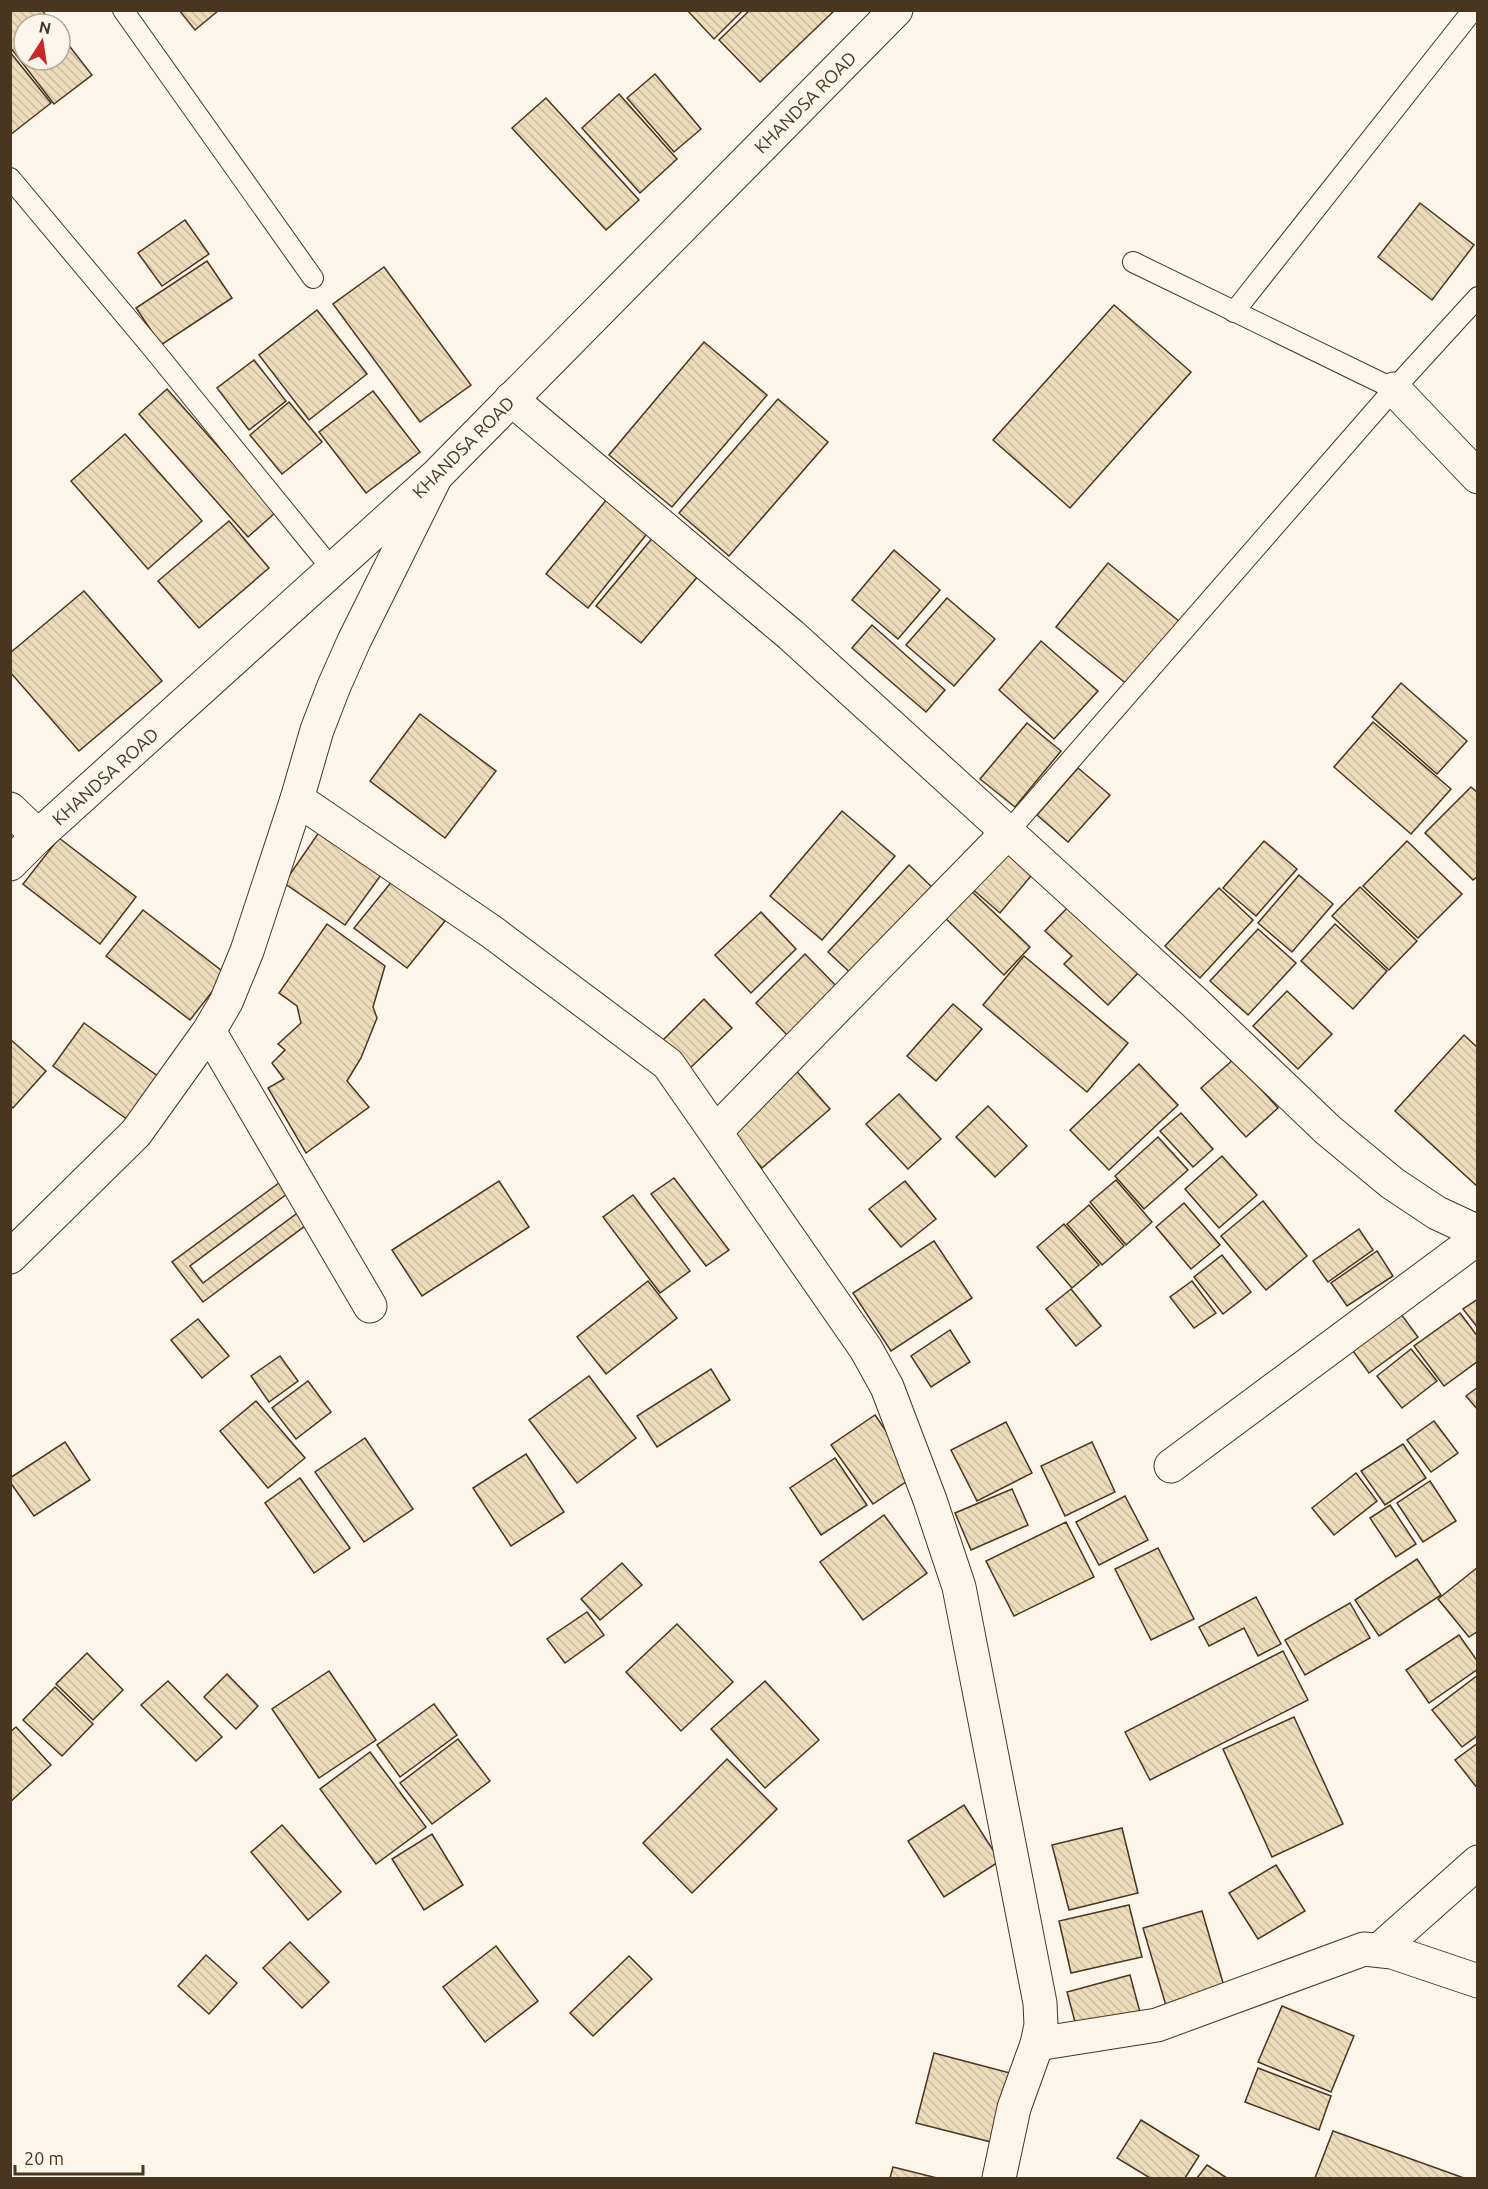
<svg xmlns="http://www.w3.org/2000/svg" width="1488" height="2189" font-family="Ubuntu,sans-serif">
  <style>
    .building { fill: url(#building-back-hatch); stroke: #4a3520; stroke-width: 1.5; fill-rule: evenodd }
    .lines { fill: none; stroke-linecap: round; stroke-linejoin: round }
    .service-casing { stroke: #4a3520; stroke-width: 22 }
    .minor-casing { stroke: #4a3520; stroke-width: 35 }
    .tertiary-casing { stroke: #4a3520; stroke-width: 35 }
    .service { stroke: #fbf6e9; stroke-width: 20 }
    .minor { stroke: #fbf6e9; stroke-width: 33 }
    .tertiary { stroke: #fbf6e9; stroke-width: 33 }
    .labels { text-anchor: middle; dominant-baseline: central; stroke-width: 4.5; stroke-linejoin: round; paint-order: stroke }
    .street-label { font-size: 18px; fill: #4a3520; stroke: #fbf6e9 }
  </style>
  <defs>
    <pattern id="building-back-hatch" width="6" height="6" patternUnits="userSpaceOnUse" patternTransform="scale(1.5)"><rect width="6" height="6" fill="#ecdcbc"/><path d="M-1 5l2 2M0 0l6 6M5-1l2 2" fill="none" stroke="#ccbda1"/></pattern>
  </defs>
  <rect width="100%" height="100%" fill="#fbf6e9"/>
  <g class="building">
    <polygon points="10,10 42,10 52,24 24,24 24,60 60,60 60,34 92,75 54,104 10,47"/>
    <polygon points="179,10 219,10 195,30"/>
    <polygon points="687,10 743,10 714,39"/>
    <polygon points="750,10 835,10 760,82 719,40"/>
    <polygon points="10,52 51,103 10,135"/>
    <polygon points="655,74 701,129 674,152 627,98"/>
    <polygon points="619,94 677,159 640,193 582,128"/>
    <polygon points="546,98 639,200 606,230 512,128"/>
    <polygon points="1420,203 1474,245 1432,300 1378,257"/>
    <polygon points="185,220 209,254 162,286 138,253"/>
    <polygon points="207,261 232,298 161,345 136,308"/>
    <polygon points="384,267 471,385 420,422 333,304"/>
    <polygon points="1114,305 1191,372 1070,508 993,440"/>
    <polygon points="317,310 367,374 309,420 259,355"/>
    <polygon points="704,342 767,395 672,507 609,455"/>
    <polygon points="254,360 286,401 249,430 217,388"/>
    <polygon points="167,389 276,512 248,537 139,414"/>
    <polygon points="373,391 420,452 366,493 319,432"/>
    <polygon points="778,399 828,442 729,556 679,513"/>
    <polygon points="289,402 322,442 282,474 250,435"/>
    <polygon points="125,434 202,521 148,569 71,481"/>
    <polygon points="612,493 653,526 588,608 546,574"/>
    <polygon points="229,521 269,568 199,628 158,581"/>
    <polygon points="659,530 705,568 641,643 596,606"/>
    <polygon points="894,550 940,590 898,639 852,600"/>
    <polygon points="1108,563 1180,622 1128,685 1056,627"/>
    <polygon points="84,591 162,681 79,751 10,672 10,653"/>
    <polygon points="947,598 995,639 954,686 906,645"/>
    <polygon points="872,625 945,690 926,712 852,648"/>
    <polygon points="1041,641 1098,691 1054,739 999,690"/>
    <polygon points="1401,683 1467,741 1437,774 1372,717"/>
    <polygon points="420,714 496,771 445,838 370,781"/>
    <polygon points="1373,722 1451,789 1411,834 1334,767"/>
    <polygon points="1027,723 1061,751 1015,807 980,779"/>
    <polygon points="1078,768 1110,795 1068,842 1037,815"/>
    <polygon points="1471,787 1478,793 1478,876 1473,880 1425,833"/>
    <polygon points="842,811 895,856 822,940 770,896"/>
    <polygon points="324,825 386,868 345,925 284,883"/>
    <polygon points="59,838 136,897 100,944 23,884"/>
    <polygon points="1011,840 1040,865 1000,913 970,887"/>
    <polygon points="1264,841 1297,869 1256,916 1223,888"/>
    <polygon points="1407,841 1462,894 1418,938 1363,886"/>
    <polygon points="909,865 936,891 856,978 828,952"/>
    <polygon points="1299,875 1333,904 1292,952 1258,923"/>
    <polygon points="393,880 445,921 407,968 354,928"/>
    <polygon points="966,886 1030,947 1004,975 940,913"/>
    <polygon points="1360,887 1417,941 1389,970 1332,916"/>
    <polygon points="1219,888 1253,920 1200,978 1165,946"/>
    <polygon points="1068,907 1138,973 1108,1005 1064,964 1072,956 1045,931"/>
    <polygon points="143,910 226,974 190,1020 106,956"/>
    <polygon points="761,912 796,949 751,993 715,955"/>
    <polygon points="327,924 385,966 373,1007 377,1018 361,1058 347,1081 369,1107 306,1153 268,1088 284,1079 272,1063 285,1050 278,1044 301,1023 297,1006 279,993"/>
    <polygon points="1335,924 1387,971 1353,1009 1301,961"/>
    <polygon points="1258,929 1296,963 1248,1015 1210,981"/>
    <polygon points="805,954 840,990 791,1039 756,1003"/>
    <polygon points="1024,956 1128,1043 1087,1092 983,1005"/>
    <polygon points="1287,991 1332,1034 1298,1069 1253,1026"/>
    <polygon points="704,999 732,1028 687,1071 660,1043"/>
    <polygon points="953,1004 982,1029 936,1081 907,1056"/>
    <polygon points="84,1023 166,1082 135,1125 53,1066"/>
    <polygon points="1464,1035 1478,1048 1478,1187 1395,1111"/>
    <polygon points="10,1039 46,1071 13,1108 10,1105"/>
    <polygon points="1234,1059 1278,1108 1246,1137 1201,1088"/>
    <polygon points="1139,1064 1178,1105 1109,1170 1070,1130"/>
    <polygon points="792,1066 830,1109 762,1168 724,1124"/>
    <polygon points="899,1094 941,1139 908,1169 866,1124"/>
    <polygon points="988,1106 1027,1146 995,1177 956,1137"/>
    <polygon points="1181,1113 1213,1149 1193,1167 1160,1131"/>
    <polygon points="1158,1137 1188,1170 1144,1209 1115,1176"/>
    <polygon points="1222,1156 1257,1195 1219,1228 1185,1189"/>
    <path d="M 287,1177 L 317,1217 L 203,1302 L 172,1262 ZM 287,1194 L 300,1211 L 203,1283 L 190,1266 Z"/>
    <polygon points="674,1178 729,1250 706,1266 651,1194"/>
    <polygon points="1116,1180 1152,1222 1126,1245 1090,1202"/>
    <polygon points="499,1181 529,1227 422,1296 392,1250"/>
    <polygon points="905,1181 936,1219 901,1247 869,1209"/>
    <polygon points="633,1195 690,1271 660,1293 603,1217"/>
    <polygon points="1263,1201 1307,1256 1266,1290 1221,1236"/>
    <polygon points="1184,1203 1220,1245 1191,1269 1156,1227"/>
    <polygon points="1089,1205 1124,1246 1102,1265 1067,1224"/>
    <polygon points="1064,1224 1099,1265 1072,1288 1037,1247"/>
    <polygon points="1359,1229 1373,1250 1328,1282 1313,1261"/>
    <polygon points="934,1241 972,1298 891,1351 853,1293"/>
    <polygon points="1377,1251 1393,1276 1347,1306 1331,1283"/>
    <polygon points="1222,1255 1251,1292 1223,1314 1194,1277"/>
    <polygon points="648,1281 677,1318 606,1374 577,1337"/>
    <polygon points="1192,1281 1216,1313 1194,1328 1170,1297"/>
    <polygon points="1071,1289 1101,1326 1076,1346 1046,1309"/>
    <polygon points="1386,1294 1418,1337 1369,1373 1337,1329"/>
    <polygon points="1478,1299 1478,1328 1463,1309"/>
    <polygon points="1460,1313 1478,1337 1478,1361 1444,1386 1414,1346"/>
    <polygon points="198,1319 229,1356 202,1378 171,1340"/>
    <polygon points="950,1330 970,1362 931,1387 911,1356"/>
    <polygon points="1411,1349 1437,1381 1402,1408 1377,1376"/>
    <polygon points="280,1356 298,1381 269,1402 251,1376"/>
    <polygon points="711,1369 730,1400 657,1447 637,1416"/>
    <polygon points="589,1376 636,1438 577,1483 529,1420"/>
    <polygon points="308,1381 331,1412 296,1439 272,1408"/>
    <polygon points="1478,1387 1478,1410 1466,1396"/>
    <polygon points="256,1401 305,1458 268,1488 220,1431"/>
    <polygon points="875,1415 916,1475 873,1504 831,1445"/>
    <polygon points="1434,1421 1458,1453 1431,1472 1407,1440"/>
    <polygon points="1006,1422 1032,1473 977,1501 951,1450"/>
    <polygon points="365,1438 413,1509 364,1542 315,1472"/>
    <polygon points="65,1442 90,1480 34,1516 10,1482 10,1478"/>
    <polygon points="1092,1442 1115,1492 1065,1516 1041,1466"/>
    <polygon points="1403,1444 1426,1478 1385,1505 1361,1471"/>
    <polygon points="526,1454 564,1512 511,1546 473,1488"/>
    <polygon points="835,1458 867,1505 821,1535 790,1488"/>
    <polygon points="1356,1473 1377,1501 1334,1535 1312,1508"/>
    <polygon points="300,1478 350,1548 314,1573 265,1503"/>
    <polygon points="1430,1481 1456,1521 1423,1542 1397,1503"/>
    <polygon points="1012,1489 1028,1525 971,1550 955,1513"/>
    <polygon points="1125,1496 1148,1540 1099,1565 1076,1522"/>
    <polygon points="1390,1505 1416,1544 1396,1557 1370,1518"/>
    <polygon points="884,1515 927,1573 863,1620 820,1562"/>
    <polygon points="1066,1522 1094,1577 1014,1616 986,1561"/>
    <polygon points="1158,1548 1194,1619 1151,1640 1115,1569"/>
    <polygon points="1417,1559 1441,1595 1379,1636 1355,1600"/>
    <polygon points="622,1563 642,1585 600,1620 581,1599"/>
    <polygon points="1478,1567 1478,1631 1469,1637 1438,1599"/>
    <polygon points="1256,1597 1281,1644 1258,1656 1244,1628 1209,1646 1199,1627"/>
    <polygon points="1350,1603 1370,1638 1305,1675 1285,1640"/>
    <polygon points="587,1612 604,1635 565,1663 547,1639"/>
    <polygon points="677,1624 733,1682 681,1731 626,1672"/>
    <polygon points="1459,1635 1478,1662 1478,1669 1429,1703 1406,1670"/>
    <polygon points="1283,1651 1308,1700 1150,1780 1125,1732"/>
    <polygon points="87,1653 123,1690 93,1720 56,1684"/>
    <polygon points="329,1671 376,1740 319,1778 272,1709"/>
    <polygon points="227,1674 258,1706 236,1729 204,1697"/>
    <polygon points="1478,1675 1478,1735 1462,1747 1432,1710"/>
    <polygon points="168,1681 222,1737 196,1761 141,1705"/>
    <polygon points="765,1681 819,1740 765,1788 711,1729"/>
    <polygon points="55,1687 93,1724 62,1756 23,1720"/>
    <polygon points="434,1704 457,1735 400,1777 377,1745"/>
    <polygon points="1294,1717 1343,1824 1272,1857 1223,1749"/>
    <polygon points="16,1727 51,1765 10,1802 10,1732"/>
    <polygon points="458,1739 490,1781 432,1824 400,1783"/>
    <polygon points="1478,1743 1478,1789 1455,1760"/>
    <polygon points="370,1752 426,1827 376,1864 320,1789"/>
    <polygon points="727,1759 777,1809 692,1893 643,1843"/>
    <polygon points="964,1805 1000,1861 944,1897 908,1841"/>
    <polygon points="282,1825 341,1892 308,1920 251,1852"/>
    <polygon points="1122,1828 1138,1893 1069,1910 1052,1845"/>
    <polygon points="432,1834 463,1885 424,1910 392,1859"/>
    <polygon points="1276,1865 1305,1911 1258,1939 1229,1893"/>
    <polygon points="1129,1905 1142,1957 1071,1973 1059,1921"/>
    <polygon points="1202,1911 1226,1993 1167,2009 1143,1928"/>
    <polygon points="290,1942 329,1982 302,2008 263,1968"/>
    <polygon points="496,1946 538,2001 485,2042 443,1987"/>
    <polygon points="206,1955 237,1983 209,2014 178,1986"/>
    <polygon points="629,1956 652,1979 593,2036 570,2013"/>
    <polygon points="1130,1975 1141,2016 1078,2033 1067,1992"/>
    <polygon points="1282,2006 1354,2036 1331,2092 1258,2062"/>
    <polygon points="934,2053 1010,2073 991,2142 916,2123"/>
    <polygon points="1258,2068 1331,2096 1319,2130 1245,2102"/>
    <polygon points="1141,2120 1199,2156 1185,2178 1150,2178 1117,2158"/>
    <polygon points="1333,2131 1464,2178 1315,2178"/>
    <polygon points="1207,2165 1227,2178 1197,2178"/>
    <polygon points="893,2167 937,2178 890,2178"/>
  </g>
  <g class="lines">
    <defs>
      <g id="service">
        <polyline points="123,10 313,278"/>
        <polyline points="10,178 149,344 332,569"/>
        <polyline points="1133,262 1394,389"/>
        <polyline points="1234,312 1473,10"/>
        <polyline points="1008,832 1394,389 1478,297"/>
      </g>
      <g id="minor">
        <polyline points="1394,389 1478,477"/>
        <polyline points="511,399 791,635 1193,1001 1328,1130 1392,1183 1437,1213 1478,1232"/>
        <polyline points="297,799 492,932 668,1064 866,1349 887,1387 930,1500 959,1587 1040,2003 1041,2025 1037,2044 1014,2108 999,2178"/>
        <polyline points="10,809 38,836"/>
        <polyline points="209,1031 370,1306"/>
        <polyline points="716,1131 1008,832"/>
        <polyline points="10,1257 136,1133 209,1031 226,1002 247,951 297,799 317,730 334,686 354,641 435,478"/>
        <polyline points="1171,1466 1478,1238"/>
        <polyline points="1379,1950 1478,1862"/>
        <polyline points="1037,2044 1157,2025 1364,1949 1392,1952 1478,1981"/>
      </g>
      <polyline id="tertiary" points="10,864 38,836 436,476 896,10"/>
    </defs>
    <use href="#service" class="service-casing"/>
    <use href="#minor" class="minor-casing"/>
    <use href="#tertiary" class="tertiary-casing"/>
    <use href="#service" class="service"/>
    <use href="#minor" class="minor"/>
    <use href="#tertiary" class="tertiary"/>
  </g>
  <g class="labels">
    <g class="street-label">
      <text transform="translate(805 102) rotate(-45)">KHANDSA ROAD</text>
      <text transform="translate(463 447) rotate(-45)">KHANDSA ROAD</text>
      <text transform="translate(105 776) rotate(-42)">KHANDSA ROAD</text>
    </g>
  </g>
  <rect width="1488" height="2189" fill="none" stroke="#4a3520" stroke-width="24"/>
  <g transform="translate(42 42) rotate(12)"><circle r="28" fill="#fbf6e9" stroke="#b4a999" stroke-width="1.5"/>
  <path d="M0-4.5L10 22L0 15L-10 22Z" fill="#c62828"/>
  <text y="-9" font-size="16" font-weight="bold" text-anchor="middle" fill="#4a3520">N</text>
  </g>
  <path d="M15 2165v9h128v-9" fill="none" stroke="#4a3520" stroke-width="3"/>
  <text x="24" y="2165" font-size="18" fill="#4a3520" stroke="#fbf6e9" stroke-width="4.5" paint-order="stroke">20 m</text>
</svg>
